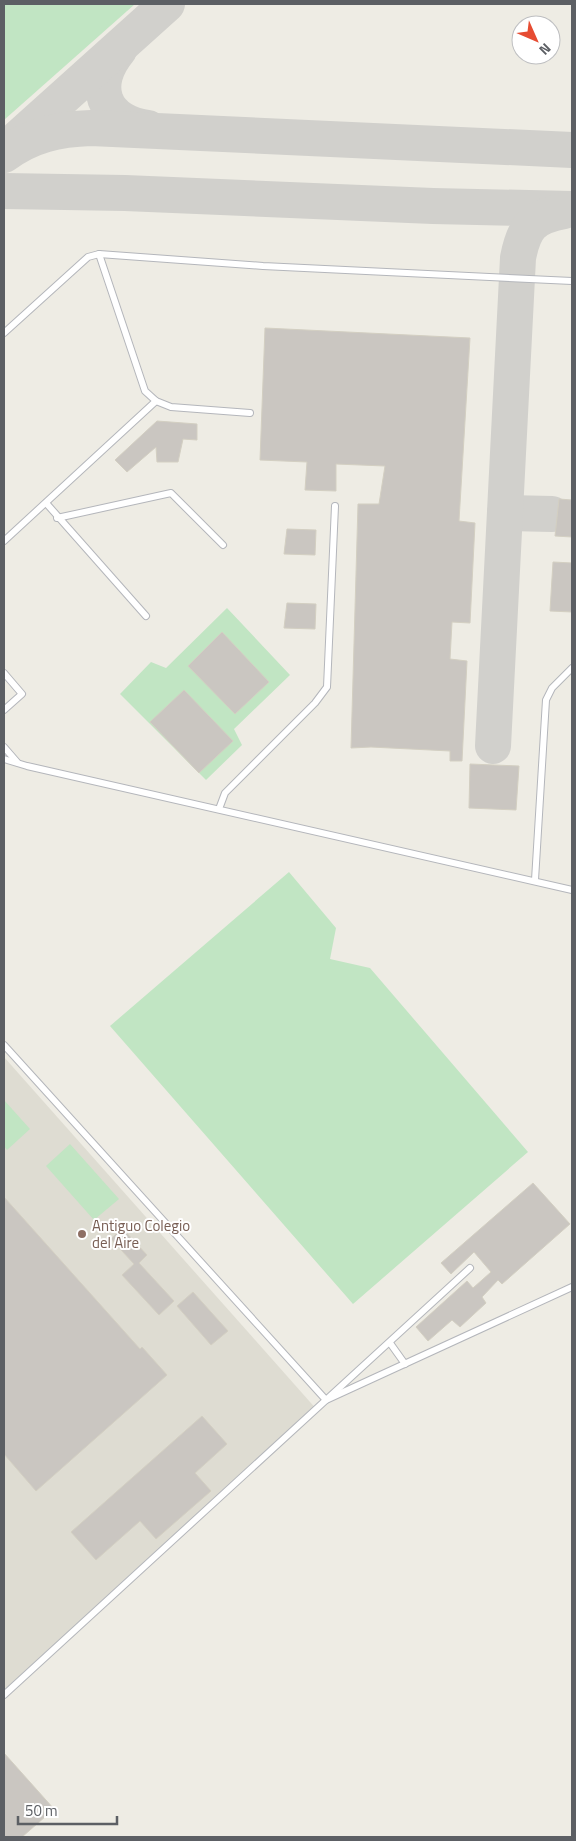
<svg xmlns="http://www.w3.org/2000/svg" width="576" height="1841" font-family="'Titillium Web',sans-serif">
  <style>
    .education { fill: #dedcd2 }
    .green { fill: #c1e5c3 }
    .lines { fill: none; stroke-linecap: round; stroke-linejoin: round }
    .taxiway { stroke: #d1d0cc; stroke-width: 36 }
    .building { fill: #cac6c1; stroke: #d3cfc2 }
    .lane-casing { stroke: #b4b6bb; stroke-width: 8 }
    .lane { stroke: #fff; stroke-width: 6 }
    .education-dot { fill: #8d6e63; stroke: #fff; stroke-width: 2 }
    .labels { text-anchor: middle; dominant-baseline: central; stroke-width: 4; stroke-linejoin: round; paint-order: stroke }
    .education-label { font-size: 15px; fill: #785e54; stroke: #fff; text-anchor: start }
  </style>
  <rect width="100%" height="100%" fill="#eeece4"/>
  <polygon class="education" points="4,1057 318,1411 4,1690"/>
  <g class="green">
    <polygon points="4,4 135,4 4,120"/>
    <polygon points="227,608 290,675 234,729 242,745 206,780 120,694 151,662 166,668"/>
    <polygon points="289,872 336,928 330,959 370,968 528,1152 353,1304 110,1026"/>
    <polygon points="4,1100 30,1129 7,1150 4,1146"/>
    <polygon points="70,1144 119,1199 94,1220 46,1166"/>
  </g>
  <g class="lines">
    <g class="taxiway">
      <path d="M 119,50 C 90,85 102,121 148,128"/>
      <polyline points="18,138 167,4"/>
      <path d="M 4,155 C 31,135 58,129 91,128 L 572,150"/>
      <polyline points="4,191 125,193 433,206 572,209"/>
      <polyline points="505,513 552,514"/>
      <path d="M 493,746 L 518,258 C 524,227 532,217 564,211"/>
    </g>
  </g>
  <g class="building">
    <polygon points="265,328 470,338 459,521 475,523 470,623 452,622 450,659 467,661 462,761 450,761 450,751 371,747 351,748 358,504 379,504 385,466 336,464 336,491 305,490 307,462 260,460"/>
    <polygon points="157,421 197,424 197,440 183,439 178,462 157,462 156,447 127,472 115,460"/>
    <polygon points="559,499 572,500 572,537 555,536"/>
    <polygon points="287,529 316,530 315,555 284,554"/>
    <polygon points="553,562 572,563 572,612 550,611"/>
    <polygon points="287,603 316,604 315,629 284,628"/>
    <polygon points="222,632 269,682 235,714 188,666"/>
    <polygon points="184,690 233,741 199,773 150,722"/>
    <polygon points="470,764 519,766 516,810 469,808"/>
    <polygon points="533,1183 570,1224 502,1284 498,1280 482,1297 486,1303 460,1327 452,1320 428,1341 416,1327 467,1281 473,1288 491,1272 474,1252 451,1274 441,1263"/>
    <polygon points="4,1197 140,1349 142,1347 167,1375 36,1491 4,1454"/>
    <polygon points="122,1228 147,1255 139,1263 174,1301 159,1315 122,1275 134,1264 111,1239"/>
    <polygon points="193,1292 228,1331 211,1345 177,1306"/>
    <polygon points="202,1416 227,1444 195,1473 211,1491 156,1539 140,1521 96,1560 71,1532"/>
    <polygon points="4,1753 54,1809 22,1837 4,1837"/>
  </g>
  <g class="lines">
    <defs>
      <g id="lane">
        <polyline points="99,254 145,391 156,401 171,407 250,413"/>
        <polyline points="4,333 88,257 99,254 263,266 572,281"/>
        <polyline points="46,503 146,616"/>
        <polyline points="57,518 171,493 223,545"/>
        <polyline points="4,541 156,401"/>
        <polyline points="4,673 22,694 4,710"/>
        <polyline points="4,747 17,762"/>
        <polyline points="4,759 27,766 572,890"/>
        <polyline points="219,809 225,793 315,703 327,687 335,506"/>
        <polyline points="535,880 546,700 552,688 572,668"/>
        <polyline points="4,1045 326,1400 470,1268"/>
        <polyline points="390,1343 405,1364"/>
        <polyline points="4,1695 326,1400 572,1287"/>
      </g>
    </defs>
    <use href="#lane" class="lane-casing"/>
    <use href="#lane" class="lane"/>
  </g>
  <circle class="education-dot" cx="82" cy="1234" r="5"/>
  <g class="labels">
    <g class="education-label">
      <text x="92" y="1225">Antiguo Colegio<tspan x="92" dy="17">del Aire</tspan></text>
    </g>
  </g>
  <rect width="576" height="1841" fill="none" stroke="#5c5f64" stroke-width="10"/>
  <g transform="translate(536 40) rotate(135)"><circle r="24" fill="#ffffff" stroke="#bebfc1"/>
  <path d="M0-4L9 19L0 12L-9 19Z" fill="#e64c32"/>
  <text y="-8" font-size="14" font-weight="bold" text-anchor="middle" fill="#5c5f64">N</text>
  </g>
  <path d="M18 1816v8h99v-8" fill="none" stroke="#5c5f64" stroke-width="2.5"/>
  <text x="25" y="1816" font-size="15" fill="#5c5f64" stroke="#ffffff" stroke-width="4" paint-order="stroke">50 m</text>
</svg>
